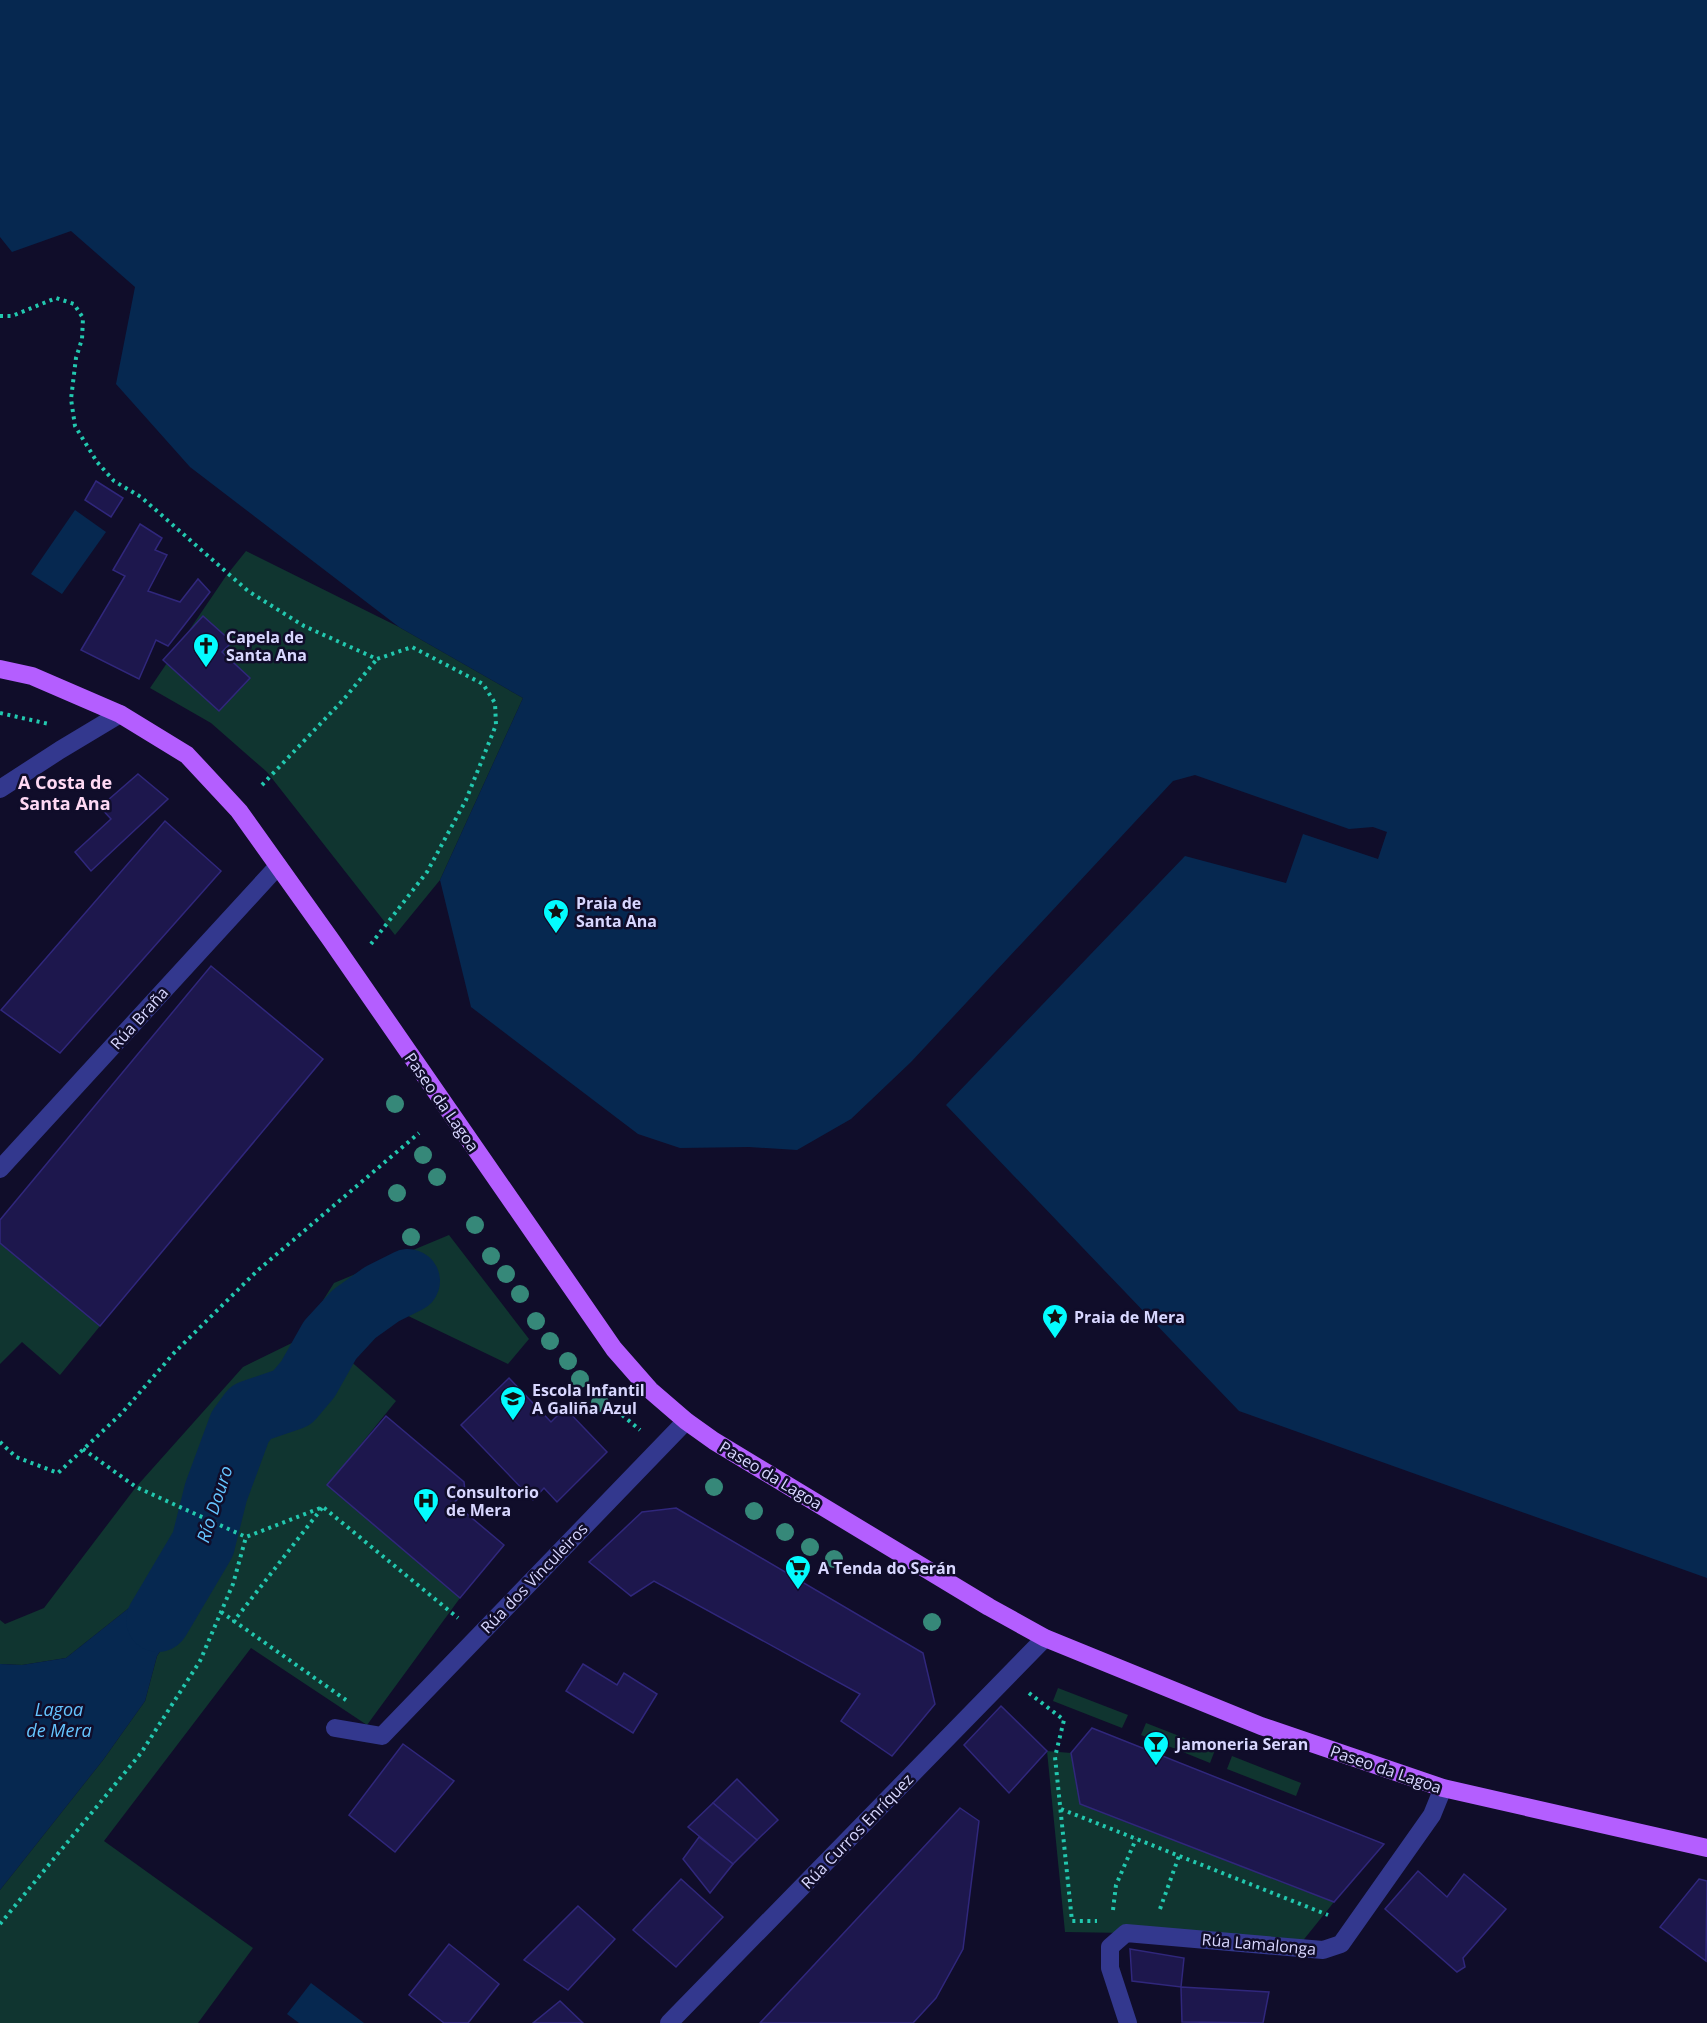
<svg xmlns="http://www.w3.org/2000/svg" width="1707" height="2023" font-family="'Open Sans',sans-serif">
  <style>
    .green { fill: #103530 }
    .water { fill: #062850 }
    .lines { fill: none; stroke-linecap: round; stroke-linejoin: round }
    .river { stroke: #062850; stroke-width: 64 }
    .building { fill: #1d174d; stroke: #30277c; stroke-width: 1.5 }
    .path { stroke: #22c8af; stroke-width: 4; stroke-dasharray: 3 4.5; stroke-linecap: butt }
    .minor { stroke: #33388e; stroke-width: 18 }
    .major { stroke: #b45eff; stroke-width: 18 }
    .tree { fill: #368879 }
    .labels { text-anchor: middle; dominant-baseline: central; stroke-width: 5; stroke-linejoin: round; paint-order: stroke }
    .poi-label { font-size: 16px; font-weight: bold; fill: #d8d7ff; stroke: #100d2a; text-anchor: start }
    .street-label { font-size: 16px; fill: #d8d7ff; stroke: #100d2a }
    .neighbourhood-label { font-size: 18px; font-weight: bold; fill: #ffd9f4; stroke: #100d2a }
    .water-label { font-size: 18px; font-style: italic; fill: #65c5ff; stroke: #100d2a }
  </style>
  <rect width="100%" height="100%" fill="#100d2a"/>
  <g class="green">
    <polygon points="246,551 399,627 523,698 440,880 395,935 267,772 211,723 150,688 226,576"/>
    <polygon points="449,1235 529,1339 508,1364 402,1313 347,1358 396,1401 328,1485 460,1598 367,1725 251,1648 104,1841 253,1948 198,2023 0,2023 0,1890 103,1760 145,1701 157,1656 182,1618 203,1579 210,1547 194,1540 163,1581 66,1658 22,1665 0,1664 0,1620 5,1624 44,1608 136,1487 243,1367 298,1340 334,1283"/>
    <polygon points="0,1243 100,1326 60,1375 22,1342 0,1364"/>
    <polygon points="1058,1688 1128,1715 1122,1728 1053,1701"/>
    <polygon points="1146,1723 1215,1750 1210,1763 1141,1735"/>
    <polygon points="1047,1751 1071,1753 1080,1804 1334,1902 1297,1948 1126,1933 1065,1932"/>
    <polygon points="1232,1756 1301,1783 1296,1796 1227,1769"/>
  </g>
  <g class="water">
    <polygon points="0,0 1707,0 1707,1578 1239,1411 946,1105 1185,856 1286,883 1303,834 1378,859 1387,832 1373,827 1349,829 1195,775 1173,781 911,1062 851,1119 797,1150 749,1147 680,1148 638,1134 471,1007 440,880 523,698 399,627 190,467 116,384 135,287 71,231 12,252 0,237"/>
    <polygon points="75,510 106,532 62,594 31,574"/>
    <polygon points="194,1540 210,1547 203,1579 182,1618 157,1656 145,1701 103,1760 0,1890 0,1664 22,1665 66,1658 163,1581"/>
    <polygon points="311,1983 364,2023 299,2023 287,2014"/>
  </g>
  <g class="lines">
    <polyline class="river" points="158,1620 203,1544 216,1492 240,1427 251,1412 292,1398 308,1379 330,1340 354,1314 382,1294 408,1281"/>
  </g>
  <g class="building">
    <polygon points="96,481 123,498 111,517 85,500"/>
    <polygon points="140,524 162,538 155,550 167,555 148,591 180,602 198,579 210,592 168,646 156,640 139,679 81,650 125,576 113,570"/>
    <polygon points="203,616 232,642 222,652 250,678 219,711 163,660"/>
    <polygon points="138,774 168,799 91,871 75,852 111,819 100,807"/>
    <polygon points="165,821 221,871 60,1053 1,1010"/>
    <polygon points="211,966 323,1059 100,1326 0,1243 0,1220"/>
    <polygon points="509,1378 551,1422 565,1408 607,1452 557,1502 544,1488 533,1500 461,1425"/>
    <polygon points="386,1416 464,1482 465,1491 454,1503 504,1545 460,1598 327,1485"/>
    <polygon points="676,1508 923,1653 935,1704 892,1756 841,1721 860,1694 654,1581 631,1596 589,1562 642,1512"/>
    <polygon points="583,1664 617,1685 624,1673 657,1694 633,1733 566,1691"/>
    <polygon points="1001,1706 1047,1751 1009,1793 964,1745"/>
    <polygon points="1092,1728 1384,1844 1334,1902 1080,1804 1071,1753"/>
    <polygon points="403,1744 454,1781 395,1852 349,1815"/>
    <polygon points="737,1779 778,1820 757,1840 713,1803"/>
    <polygon points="713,1803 757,1840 733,1864 688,1827"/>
    <polygon points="960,1808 979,1821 963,1949 936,1998 913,2023 760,2023"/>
    <polygon points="699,1837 733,1864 710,1893 683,1859"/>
    <polygon points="1418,1871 1447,1897 1464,1874 1506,1909 1463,1958 1465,1967 1457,1972 1385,1909"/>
    <polygon points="681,1879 723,1917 676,1967 633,1930"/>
    <polygon points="1699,1879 1707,1881 1706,1961 1660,1927"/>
    <polygon points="578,1906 615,1939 568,1990 524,1960"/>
    <polygon points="449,1944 499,1984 468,2023 444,2023 409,1995"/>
    <polygon points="1130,1949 1184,1958 1181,1987 1132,1981"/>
    <polygon points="1181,1987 1269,1992 1263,2023 1182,2022"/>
    <polygon points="560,2001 583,2023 533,2023"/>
  </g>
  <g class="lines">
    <g class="path">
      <polyline points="0,316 12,316 56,298 74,304 83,318 82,339 76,358 71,399 75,426 97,462 114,481 141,497 248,591 304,626 377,659 412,647 483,684 495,703 496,725 466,800 427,872 371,944"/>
      <polyline points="0,713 49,724"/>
      <polyline points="262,785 344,699 377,659"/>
      <polyline points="622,1415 640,1430"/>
      <polyline points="0,1442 16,1457 58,1473 122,1413 174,1353 257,1271 419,1133"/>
      <polyline points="83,1449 136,1487 246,1537 323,1507 458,1618"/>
      <polyline points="322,1508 234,1621 346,1700"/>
      <polyline points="221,1612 234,1621"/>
      <polyline points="1029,1693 1064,1720 1055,1757 1072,1921 1097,1921"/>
      <polyline points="1061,1809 1328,1915"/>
      <polyline points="1160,1909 1179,1856"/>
      <polyline points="1113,1910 1116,1885 1136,1839"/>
      <polyline points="0,1924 141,1753 200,1661 233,1584 246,1537"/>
    </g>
    <g class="minor">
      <polyline points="0,789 60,750 120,714"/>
      <polyline points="0,1169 278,866"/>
      <polyline points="335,1728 382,1736 686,1421"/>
      <polyline points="669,2023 1045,1638"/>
      <polyline points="1128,2023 1110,1968 1110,1947 1126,1933 1323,1950 1341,1944 1432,1815 1443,1788"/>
    </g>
    <polyline class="major" points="0,669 32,676 120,714 187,755 239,811 331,940 614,1349 650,1390 686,1421 714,1441 989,1607 1045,1638 1261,1726 1443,1788 1707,1848"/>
  </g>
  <g class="tree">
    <circle cx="395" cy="1104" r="9"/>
    <circle cx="423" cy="1155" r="9"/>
    <circle cx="437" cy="1177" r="9"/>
    <circle cx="397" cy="1193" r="9"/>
    <circle cx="475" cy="1225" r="9"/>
    <circle cx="411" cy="1237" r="9"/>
    <circle cx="491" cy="1256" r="9"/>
    <circle cx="506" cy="1274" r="9"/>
    <circle cx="520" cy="1294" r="9"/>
    <circle cx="536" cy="1321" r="9"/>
    <circle cx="550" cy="1341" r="9"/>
    <circle cx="568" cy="1361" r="9"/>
    <circle cx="580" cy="1379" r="9"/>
    <circle cx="600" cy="1403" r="9"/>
    <circle cx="714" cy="1487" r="9"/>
    <circle cx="754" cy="1511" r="9"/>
    <circle cx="785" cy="1532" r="9"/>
    <circle cx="810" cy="1547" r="9"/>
    <circle cx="834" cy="1559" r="9"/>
    <circle cx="932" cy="1622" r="9"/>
  </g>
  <defs>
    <symbol id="church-pin" viewBox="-11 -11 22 30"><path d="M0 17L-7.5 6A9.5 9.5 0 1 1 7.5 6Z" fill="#03fcff" stroke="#100d2a"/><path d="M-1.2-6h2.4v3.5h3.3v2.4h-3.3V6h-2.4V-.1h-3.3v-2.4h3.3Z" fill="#111"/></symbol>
    <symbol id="sight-pin" viewBox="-11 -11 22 30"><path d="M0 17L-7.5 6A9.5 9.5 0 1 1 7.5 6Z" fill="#03fcff" stroke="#100d2a"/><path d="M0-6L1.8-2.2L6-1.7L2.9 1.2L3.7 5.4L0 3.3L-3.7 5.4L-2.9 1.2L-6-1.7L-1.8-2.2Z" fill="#111"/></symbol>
    <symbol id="school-pin" viewBox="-11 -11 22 30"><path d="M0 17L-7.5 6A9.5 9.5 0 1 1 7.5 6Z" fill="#03fcff" stroke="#100d2a"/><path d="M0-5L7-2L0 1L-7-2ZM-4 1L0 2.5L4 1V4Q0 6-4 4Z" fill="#111"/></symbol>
    <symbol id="hospital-pin" viewBox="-11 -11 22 30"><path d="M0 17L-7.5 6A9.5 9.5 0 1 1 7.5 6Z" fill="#03fcff" stroke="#100d2a"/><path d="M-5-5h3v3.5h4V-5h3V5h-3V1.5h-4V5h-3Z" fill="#111"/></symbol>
    <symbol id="supermarket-pin" viewBox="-11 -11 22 30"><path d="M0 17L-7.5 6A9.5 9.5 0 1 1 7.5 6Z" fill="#03fcff" stroke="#100d2a"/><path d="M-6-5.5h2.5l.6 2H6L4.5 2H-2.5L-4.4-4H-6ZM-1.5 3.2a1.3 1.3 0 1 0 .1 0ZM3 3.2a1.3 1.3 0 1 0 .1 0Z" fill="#111"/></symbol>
    <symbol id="bar-pin" viewBox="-11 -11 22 30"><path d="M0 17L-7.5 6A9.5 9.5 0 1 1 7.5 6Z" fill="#03fcff" stroke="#100d2a"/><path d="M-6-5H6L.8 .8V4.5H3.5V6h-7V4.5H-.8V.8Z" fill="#111"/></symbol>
  </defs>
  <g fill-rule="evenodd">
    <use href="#church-pin" x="191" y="631" width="30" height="40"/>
    <use href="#sight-pin" x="541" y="897" width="30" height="40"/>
    <use href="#sight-pin" x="1040" y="1302" width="30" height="40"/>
    <use href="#school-pin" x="498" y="1384" width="30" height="40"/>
    <use href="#hospital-pin" x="411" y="1486" width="30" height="40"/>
    <use href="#supermarket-pin" x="783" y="1553" width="30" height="40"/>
    <use href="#bar-pin" x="1141" y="1729" width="30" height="40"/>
  </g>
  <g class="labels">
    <g class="poi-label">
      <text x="226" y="637">Capela de<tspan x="226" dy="18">Santa Ana</tspan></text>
      <text x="576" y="903">Praia de<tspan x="576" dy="18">Santa Ana</tspan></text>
      <text x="1074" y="1317">Praia de Mera</text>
      <text x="532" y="1390">Escola Infantil<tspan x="532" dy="18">A Galiña Azul</tspan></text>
      <text x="446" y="1492">Consultorio<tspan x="446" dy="18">de Mera</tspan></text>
      <text x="818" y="1568">A Tenda do Serán</text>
      <text x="1176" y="1744">Jamoneria Seran</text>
    </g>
    <g class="street-label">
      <text transform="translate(139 1018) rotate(-48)">Rúa Braña</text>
      <text transform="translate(442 1102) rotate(55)">Paseo da Lagoa</text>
      <text transform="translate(771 1475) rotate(31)">Paseo da Lagoa</text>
      <text transform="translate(534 1578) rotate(-46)">Rúa dos Vinculeiros</text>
      <text transform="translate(1386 1769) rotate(19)">Paseo da Lagoa</text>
      <text transform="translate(857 1831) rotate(-46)">Rúa Curros Enríquez</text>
      <text transform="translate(1259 1944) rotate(5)">Rúa Lamalonga</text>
    </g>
    <g class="neighbourhood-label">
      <text x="65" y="782">A Costa de<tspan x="65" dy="21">Santa Ana</tspan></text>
    </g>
    <g class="water-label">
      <text transform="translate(214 1504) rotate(-72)">Río Douro</text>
      <text x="59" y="1709">Lagoa<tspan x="59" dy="21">de Mera</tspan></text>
    </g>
  </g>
</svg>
